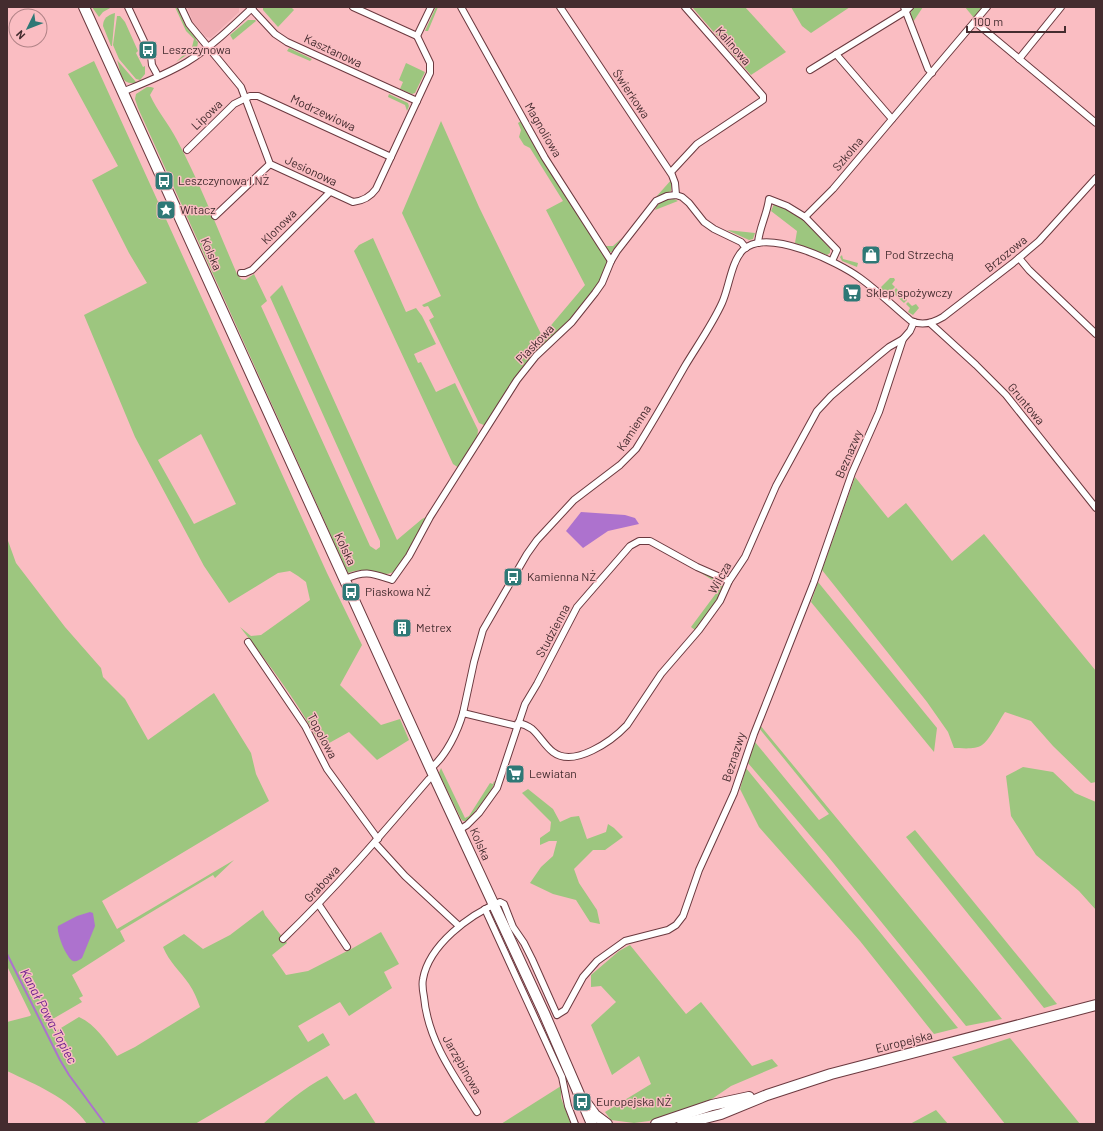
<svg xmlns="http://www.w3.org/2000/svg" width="1103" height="1131" viewBox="0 0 1103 1131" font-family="Barlow,sans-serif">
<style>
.built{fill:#f1aeb4}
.green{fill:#9dc67f;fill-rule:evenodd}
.water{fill:#ad72ce}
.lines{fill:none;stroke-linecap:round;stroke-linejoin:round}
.stream{stroke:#ad72ce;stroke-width:2}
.minor-casing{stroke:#6b393f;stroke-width:8}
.primary-casing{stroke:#6b393f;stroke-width:12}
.minor{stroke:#fff;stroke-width:6}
.primary{stroke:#fff;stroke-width:10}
.labels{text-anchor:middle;stroke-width:3;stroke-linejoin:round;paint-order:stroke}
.street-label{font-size:12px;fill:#442c2f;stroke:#fabdc2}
.poi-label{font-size:12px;fill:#442c2f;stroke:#fabdc2;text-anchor:start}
.water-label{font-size:13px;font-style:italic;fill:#6d218f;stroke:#fabdc2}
</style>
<rect width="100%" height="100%" fill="#fabdc2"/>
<polygon class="built" points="187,7 239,7 239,12 211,38 206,37 193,22"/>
<g class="green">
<polygon points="92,7 112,7 103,12 99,17"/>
<polygon points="175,7 178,7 186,24 197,38 196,40 198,42 197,48 176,62 192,47 194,39 186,31"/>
<polygon points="263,7 291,7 294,10 278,27 263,10"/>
<polygon points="436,7 438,7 428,31 425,31"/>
<polygon points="692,7 745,7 786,52 751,75"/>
<polygon points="791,7 850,7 811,33 802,26"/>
<path d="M914,7H923L913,22C911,15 909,12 914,7Z"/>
<polygon points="965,7 984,7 974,18"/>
<path d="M115,13L112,46H111L103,26C103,18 108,15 115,13Z"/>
<polygon points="117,16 120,16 125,22 138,51 136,53 143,67 145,66 145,74 140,80 136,79 119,59 113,45"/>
<polygon points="248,20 255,20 256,21 233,40 230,35"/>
<polygon points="289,48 312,59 310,61 287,51"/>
<path d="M117,60L136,82V83C120,85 121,72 117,60Z"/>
<path d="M94,61L327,573L362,645L340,685L381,725L400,719L409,740L377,760L349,732L322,747C299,704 270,665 240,627L251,636L261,635L310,600L306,582L298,576L290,571L278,573L229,603L204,566L135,437L84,315L147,283L129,253L92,180L118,166L68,74ZM201,434L236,504L194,524L158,460Z"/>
<polygon points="406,63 425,72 415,93 412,94 400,89 403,82 399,80"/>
<path d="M147,87H151L154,88L150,95C157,111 169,124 177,140C200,183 218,230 237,274L241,279L245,280L254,274L267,301L261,306L370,546L376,550L380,547V541L270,297L282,285L397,540L422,519L428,516C421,530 405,564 393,572C392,573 387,574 385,574C370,572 363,567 348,573L138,108L135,99L136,94Z"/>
<polygon points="389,94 408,103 409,106 407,111 405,105 388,97"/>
<polygon points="441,121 479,207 542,336 585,285 546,210 563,201 530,148 524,145 519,137 521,130 518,123 521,121 607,261 607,268 595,291 556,335 534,354 486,426 479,423 429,320 434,317 428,306 424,307 422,305 441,296 402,213"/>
<polygon points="672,179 671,191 656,197"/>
<polygon points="573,195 605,246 613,246 622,238 612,252 608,252 572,196"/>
<path d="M674,199L678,201L655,210C658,201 666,200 674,199Z"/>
<path d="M774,204C795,211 809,225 824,240L823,241L830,248V253L827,255L795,243L797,231L771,211Z"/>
<polygon points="727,230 755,233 753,239 749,240"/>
<polygon points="373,238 406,312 416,308 422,316 436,344 414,354 418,363 421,362 436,392 455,383 478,430 477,439 459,468 453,464 354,251 359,245"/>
<polygon points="842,255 843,259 858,263 857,267 842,261 840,257"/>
<polygon points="890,278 894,278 895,280 892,284 895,287 888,294 883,291 881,287"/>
<polygon points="896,288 907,300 904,303 893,293"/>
<polygon points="908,302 912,306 916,304 919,308 913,315 908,312 910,308 906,304"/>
<path d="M855,477L888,518L906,503L952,561L984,534L1096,671V782L1091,783L1053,746L1031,721L1005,712C1000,719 989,741 982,745C975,750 961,748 954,748L948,732L927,702L822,570Z"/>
<path d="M7,538L16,563L65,627L101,668L103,677L125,699L148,740L214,693L251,753L256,774L269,801L102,901L117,929L234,860L215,878L213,875L120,931L125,941L72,975L83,996L79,998L82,1002L51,1020L56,1031L79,1017C96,1025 106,1041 117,1056L135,1047L200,1007C197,999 194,991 189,984C180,971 169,962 163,947L184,934L203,949L230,935L263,910L265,915L287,943L272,955L286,975L308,971L353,948L381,932L399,964L384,972L392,988L349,1016L340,1002L298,1026L308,1042L323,1033L330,1045L195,1124H87C68,1097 36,1085 7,1071V1022L30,1016L31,1015L7,966Z"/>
<polygon points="698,571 719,579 723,586 722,593 690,638 683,644 695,630 691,627 720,588 717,583"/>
<polygon points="818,582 937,728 934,752 811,602"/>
<polygon points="760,725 1002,1019 966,1026 826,854 748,763 755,742 819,820 829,814 759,728"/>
<polygon points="1023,767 1053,772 1075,793 1096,802 1096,910 1079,891 1036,855 1011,816 1006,776"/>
<polygon points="441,768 465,818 469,816 490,783 493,784 494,781 495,782 490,793 467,821 463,821 461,819 439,773"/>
<polygon points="746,768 958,1028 934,1034 860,941 759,827 740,789"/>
<polygon points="528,789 553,809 560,822 571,817 579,816 587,839 606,832 608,824 614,828 623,837 605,850 593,850 574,869 579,883 597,910 600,924 590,922 576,900 553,894 530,883 541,867 553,856 557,841 549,841 540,845 540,838 550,831 551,822 522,793"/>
<polygon points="915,830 1057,1004 1044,1008 906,837"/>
<polygon points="630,945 686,1014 701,1002 752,1066 772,1059 778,1066 731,1086 709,1101 649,1121 634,1123 611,1120 605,1112 651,1084 639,1056 612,1075 591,1025 616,1002 601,986 591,987 591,975 619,951"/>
<polygon points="1010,1038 1080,1124 1005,1124 952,1057"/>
<path d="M327,1076L344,1100L356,1093L376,1124H263C283,1106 303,1088 327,1076Z"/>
<polygon points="561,1086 561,1098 571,1124 501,1124"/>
<polygon points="936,1110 948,1124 910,1124"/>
</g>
<g class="water">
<polygon points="581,512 625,515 635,518 639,524 608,531 583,548 566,531"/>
<path d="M90,912L93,913L95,926L82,958C79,960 76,962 73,961C66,958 56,932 58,926L77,916Z"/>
</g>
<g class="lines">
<polyline class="stream" points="7,954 60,1060 69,1075 105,1124"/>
<g class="minor-casing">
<g id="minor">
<polyline points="128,7 151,56 152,65 158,76"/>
<path d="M181,7L189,24L241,87L270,164L353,202C363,201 371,196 376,189L430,73V63L417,36"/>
<polyline points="250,7 275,34 287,42 417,101"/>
<polyline points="353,7 417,36"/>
<polyline points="461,7 545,158 611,261"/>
<polyline points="560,7 672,175 675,183 676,195"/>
<polyline points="904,7 928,69 932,73"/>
<polyline points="975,22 1096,123"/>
<polyline points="417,36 431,7"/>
<polyline points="836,54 892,119"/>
<polyline points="1019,59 1061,7"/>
<polyline points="810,70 906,11 910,7"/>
<path d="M122,92C144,83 167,74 187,62C211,47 233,26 253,7"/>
<polyline points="187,150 234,104 250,96 258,96 391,157"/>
<polyline points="671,172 697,144 763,100 763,96 685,7"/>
<polyline points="215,216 270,164"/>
<polyline points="805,217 837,250 832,261"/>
<path d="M758,243C759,228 767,215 769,199L787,206L805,217L833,189L987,7"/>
<polyline points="1019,258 1029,270 1096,334"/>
<polyline points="241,273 245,273 252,270 330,192"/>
<polyline points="930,323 976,365 1006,395 1096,508"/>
<path d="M345,579C366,570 371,573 392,580L409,556L430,517L517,380L536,356L572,322L595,293L602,283L611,261L617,251L656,201L667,196L676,195L682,197L689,203L704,222L714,229L741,242L746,248"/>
<polyline points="248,642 305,726 327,769 378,839"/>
<polyline points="463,713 517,726"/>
<path d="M518,723C523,724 528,726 532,729C540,736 545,746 553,752C574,768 612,741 627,725L661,674L699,630L720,601L729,581L745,557L776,486L817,411L831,396L878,356L889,347L903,339"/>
<path d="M431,768C446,756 458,731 463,713L474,662L483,630L527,554L537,540L574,500L620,465L636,449C653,422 669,394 685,366C697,346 712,325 722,303C729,288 731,262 743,250C767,227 838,262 860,278C878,291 894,307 911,321C922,326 933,323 943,317L1013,263L1039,241L1096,178"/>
<polyline points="459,830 467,825 479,813 497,788 525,704 537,684 577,607 630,546 639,541 650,541 697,567 729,581"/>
<polyline points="375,843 405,876 459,926"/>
<polyline points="319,905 347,947"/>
<polyline points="485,909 562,1077 568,1106 575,1124"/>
<path d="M283,939C335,889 382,834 429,779L434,776"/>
<path d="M477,1112C454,1076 428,1041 424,997C423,992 422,984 423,979C429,945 469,915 500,902L504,904L513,927L524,943L532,959L557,1015L565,1010L583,977L597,961L625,941L668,930L676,925L683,916L699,870L734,793L754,734L814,582L852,473L879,412L903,339L910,331L914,322"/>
</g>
</g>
<g class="primary-casing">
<g id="primary">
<polyline points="84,7 434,776 544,1013 592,1124"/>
<polyline points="587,1104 595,1115 607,1124"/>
<polyline points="656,1124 712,1105 749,1097"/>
<polyline points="682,1124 721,1114 767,1095 831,1074 1096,1005"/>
</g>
</g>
<use href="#minor" class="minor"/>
<use href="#primary" class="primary"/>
</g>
<defs>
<g id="bus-square" transform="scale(1)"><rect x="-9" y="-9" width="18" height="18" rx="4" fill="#2e7876" stroke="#fabdc2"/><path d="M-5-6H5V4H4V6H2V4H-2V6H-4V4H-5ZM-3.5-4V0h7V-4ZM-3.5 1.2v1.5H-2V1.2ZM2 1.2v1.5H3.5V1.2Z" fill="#fff"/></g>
<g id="sight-square" transform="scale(1)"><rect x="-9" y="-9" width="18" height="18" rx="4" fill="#2e7876" stroke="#fabdc2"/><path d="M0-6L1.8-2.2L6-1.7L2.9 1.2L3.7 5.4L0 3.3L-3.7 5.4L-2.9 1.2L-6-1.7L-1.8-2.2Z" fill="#fff"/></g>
<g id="shop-square" transform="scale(1)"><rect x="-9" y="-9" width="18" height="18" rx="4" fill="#2e7876" stroke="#fabdc2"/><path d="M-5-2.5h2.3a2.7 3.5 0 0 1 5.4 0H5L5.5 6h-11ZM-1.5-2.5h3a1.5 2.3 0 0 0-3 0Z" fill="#fff"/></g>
<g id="supermarket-square" transform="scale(1)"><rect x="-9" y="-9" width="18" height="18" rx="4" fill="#2e7876" stroke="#fabdc2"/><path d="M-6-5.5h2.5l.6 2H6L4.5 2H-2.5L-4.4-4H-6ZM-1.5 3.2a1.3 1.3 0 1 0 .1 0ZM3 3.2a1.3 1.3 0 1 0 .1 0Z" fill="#fff"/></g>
<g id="building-square" transform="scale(1)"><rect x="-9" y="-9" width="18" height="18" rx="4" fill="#2e7876" stroke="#fabdc2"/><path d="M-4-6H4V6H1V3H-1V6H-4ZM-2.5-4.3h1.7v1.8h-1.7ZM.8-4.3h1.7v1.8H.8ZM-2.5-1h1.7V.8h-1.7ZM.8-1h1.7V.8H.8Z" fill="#fff"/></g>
</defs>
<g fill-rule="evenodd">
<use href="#bus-square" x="148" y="50"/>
<use href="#bus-square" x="164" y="181"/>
<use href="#sight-square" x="166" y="210"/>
<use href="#shop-square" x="871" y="255"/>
<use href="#supermarket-square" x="852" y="293"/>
<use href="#bus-square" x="513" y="577"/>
<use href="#bus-square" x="351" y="592"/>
<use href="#building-square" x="402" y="628"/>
<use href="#supermarket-square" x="515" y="774"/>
<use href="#bus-square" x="582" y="1102"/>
</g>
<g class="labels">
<g class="street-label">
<text transform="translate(733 46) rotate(49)" y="4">Kalinowa</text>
<text transform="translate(333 51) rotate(25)" y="4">Kasztanowa</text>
<text transform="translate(631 94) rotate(56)" y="4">Świerkowa</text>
<text transform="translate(323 113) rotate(25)" y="4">Modrzewiowa</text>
<text transform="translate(207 115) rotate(-44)" y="4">Lipowa</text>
<text transform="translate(543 130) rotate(60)" y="4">Magnoliowa</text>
<text transform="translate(848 154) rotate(-50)" y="4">Szkolna</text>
<text transform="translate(311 171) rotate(25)" y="4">Jesionowa</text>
<text transform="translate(279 227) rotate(-45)" y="4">Klonowa</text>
<text transform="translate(211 254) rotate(66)" y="4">Kolska</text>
<text transform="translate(1006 254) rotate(-39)" y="4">Brzozowa</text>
<text transform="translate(535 344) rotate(-46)" y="4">Piaskowa</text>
<text transform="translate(1026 404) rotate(50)" y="4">Gruntowa</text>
<text transform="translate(634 428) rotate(-57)" y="4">Kamienna</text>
<text transform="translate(849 454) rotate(-67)" y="4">Beznazwy</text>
<text transform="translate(345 549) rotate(65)" y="4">Kolska</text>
<text transform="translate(720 578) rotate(-61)" y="4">Wilcza</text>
<text transform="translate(553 631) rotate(-62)" y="4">Studzienna</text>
<text transform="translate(322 736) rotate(62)" y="4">Topolowa</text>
<text transform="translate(734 757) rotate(-72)" y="4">Beznazwy</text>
<text transform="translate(480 844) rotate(66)" y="4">Kolska</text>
<text transform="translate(322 884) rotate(-47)" y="4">Grabowa</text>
<text transform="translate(904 1042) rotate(-14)" y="4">Europejska</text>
<text transform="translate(462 1065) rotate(60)" y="4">Jarzębinowa</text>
</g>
<g class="poi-label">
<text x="162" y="54">Leszczynowa</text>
<text x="178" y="185">Leszczynowa I NŻ</text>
<text x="180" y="214">Witacz</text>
<text x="885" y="259">Pod Strzechą</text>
<text x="866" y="297">Sklep spożywczy</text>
<text x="527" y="581">Kamienna NŻ</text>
<text x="365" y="596">Piaskowa NŻ</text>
<text x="416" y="632">Metrex</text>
<text x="529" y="778">Lewiatan</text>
<text x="596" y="1106">Europejska NŻ</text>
</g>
<g class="water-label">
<text transform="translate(49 1016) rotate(62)" y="5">Kanał Powa-Topiec</text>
</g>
</g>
<rect width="1103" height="1131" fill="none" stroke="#442c2f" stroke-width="16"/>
<g transform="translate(28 28) rotate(227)"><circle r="19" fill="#fabdc2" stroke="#b18387"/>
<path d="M0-3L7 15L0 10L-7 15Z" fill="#2e7876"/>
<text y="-6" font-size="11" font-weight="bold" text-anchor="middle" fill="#442c2f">N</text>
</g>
<path d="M967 26v6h98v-6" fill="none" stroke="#442c2f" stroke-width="2"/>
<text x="973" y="26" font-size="12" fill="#442c2f" stroke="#fabdc2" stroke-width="3" paint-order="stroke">100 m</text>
</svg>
